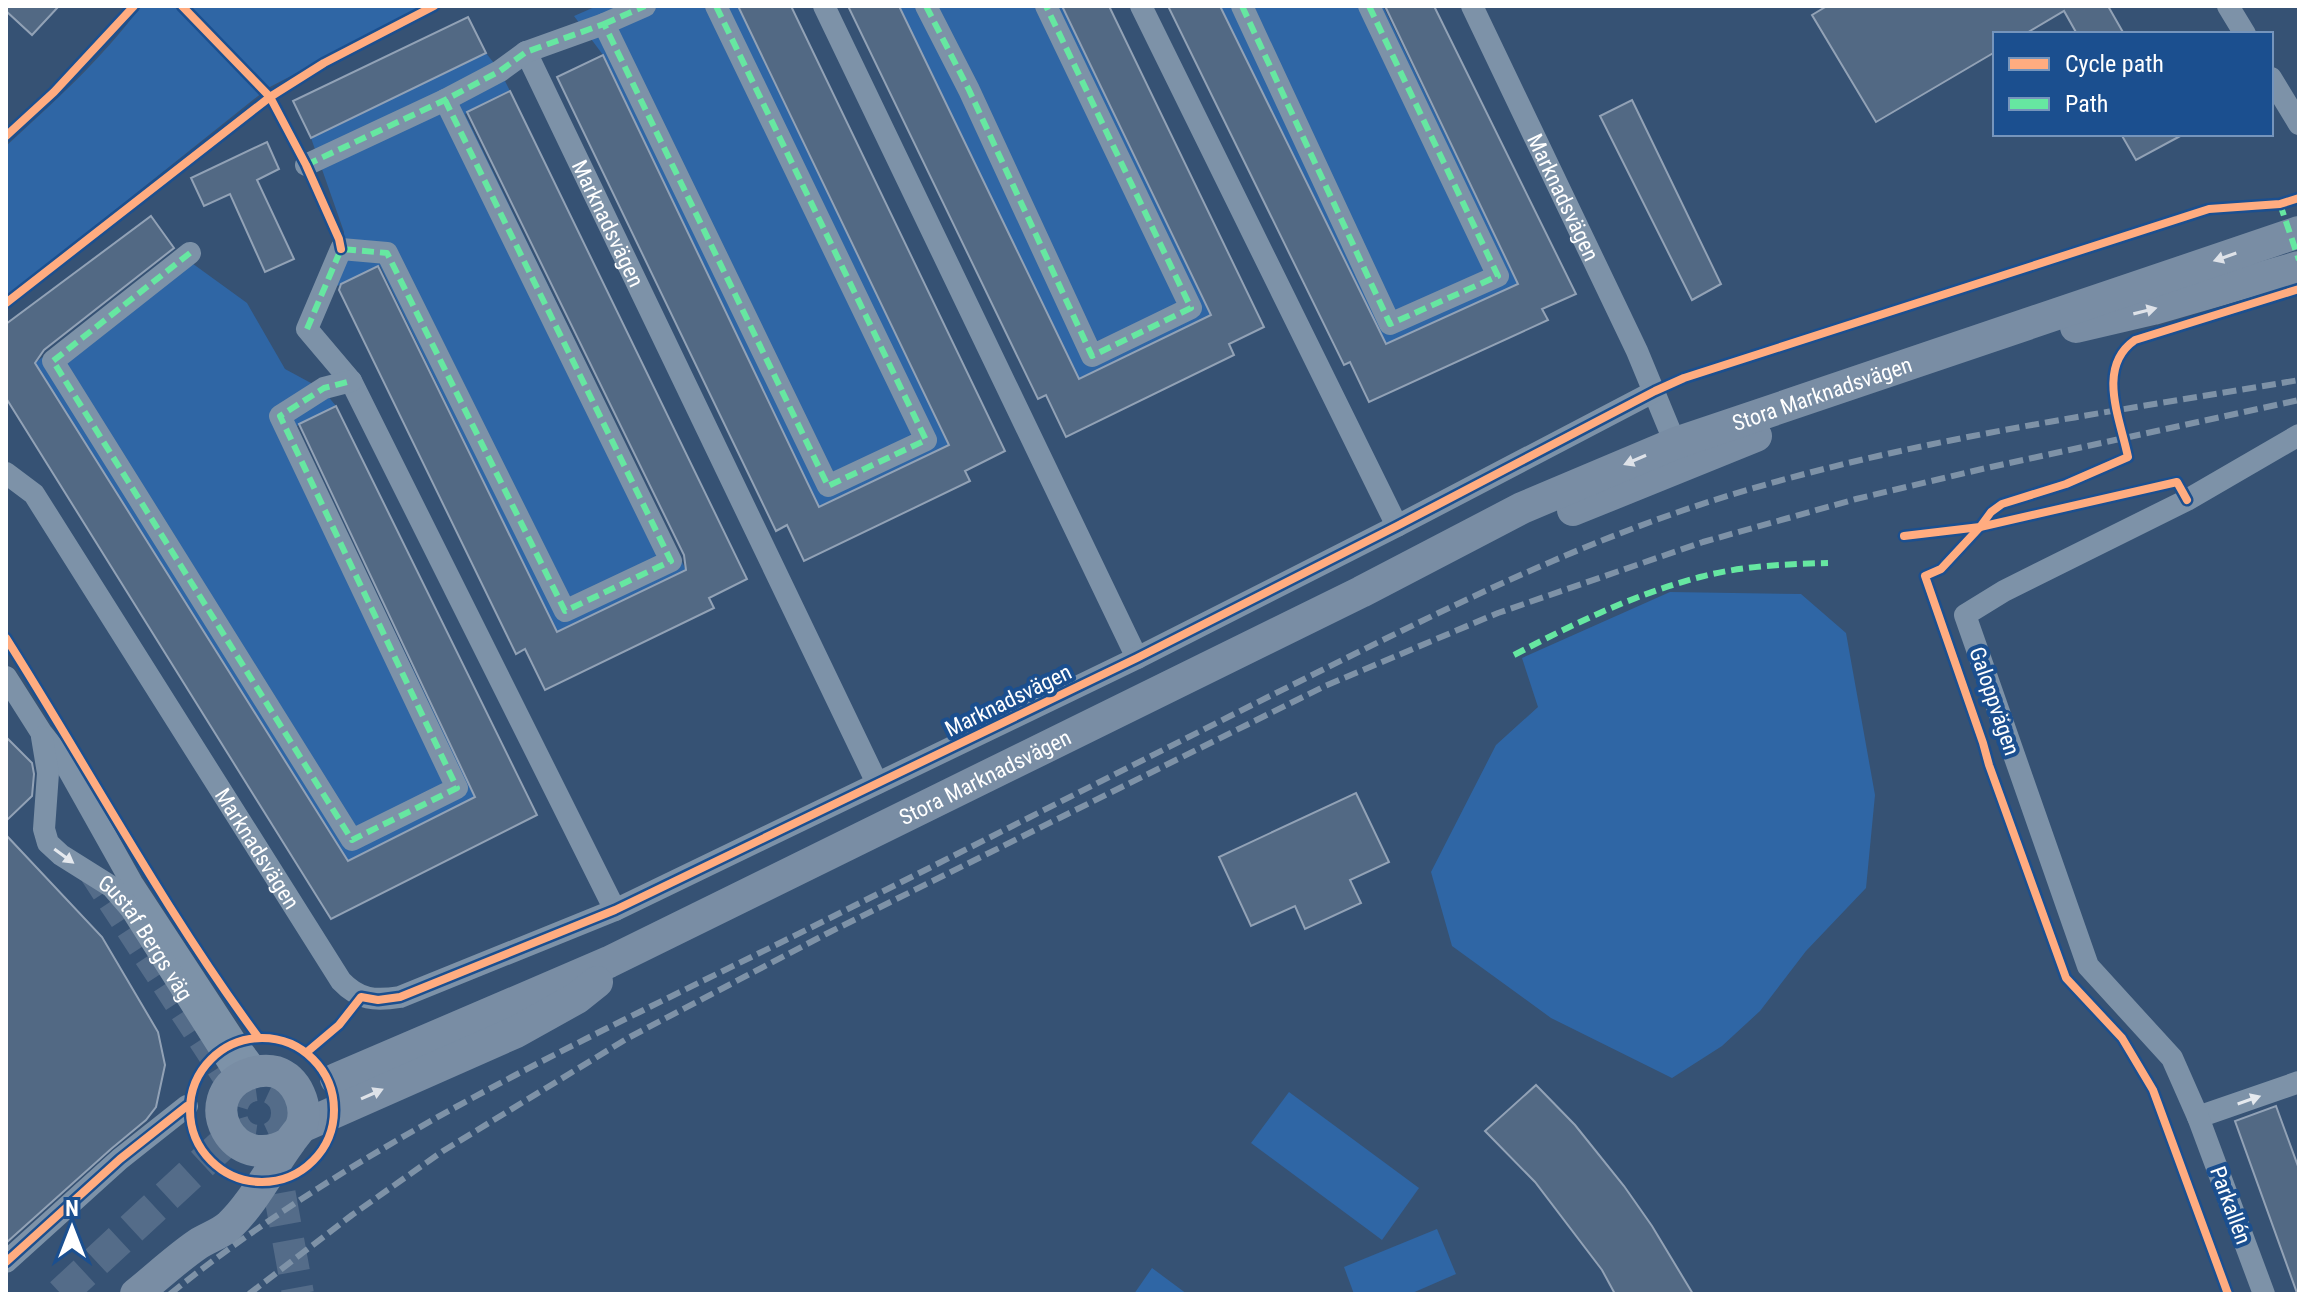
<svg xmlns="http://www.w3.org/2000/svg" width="2305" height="1300" viewBox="0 0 2305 1300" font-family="'Roboto Condensed',sans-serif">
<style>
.green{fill:#2f66a5}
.building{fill:#526984;stroke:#92a2b6;stroke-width:2}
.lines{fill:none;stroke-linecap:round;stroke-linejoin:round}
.street-tunnel{stroke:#546c89;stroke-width:22;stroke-dasharray:22 11;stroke-linecap:butt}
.secondary-tunnel{stroke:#546c89;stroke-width:32;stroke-dasharray:32 16;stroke-linecap:butt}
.street{stroke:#7d92a8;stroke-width:22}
.secondary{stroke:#798da4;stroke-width:32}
.rail{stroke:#7e92a7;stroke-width:6;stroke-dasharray:14 6;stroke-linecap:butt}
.quiet{stroke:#66e7a1;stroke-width:6;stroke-dasharray:12 6;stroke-linecap:butt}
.cycleway-casing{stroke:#1b4f8f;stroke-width:13}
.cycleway{stroke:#ffac80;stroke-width:8}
.oneway{fill:#dee2e8}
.oneway2{fill:#e5e9ee}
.labels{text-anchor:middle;stroke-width:8;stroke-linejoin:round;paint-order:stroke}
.street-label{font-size:22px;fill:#fff;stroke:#1b4f8f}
</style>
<rect width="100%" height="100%" fill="#365274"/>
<g class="green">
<path d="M141,6H424L268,88L6,297V146C53,103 103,58 141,6Z"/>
<polygon points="597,6 738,6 949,445 819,507 603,55 574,16"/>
<polygon points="899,6 1062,6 1211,315 1079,379"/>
<polygon points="1220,6 1383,6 1518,284 1386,344"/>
<polygon points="486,53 500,71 510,91 465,114 686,570 557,632 380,266 337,286 344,232 311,138"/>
<polygon points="178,253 247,303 285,369 322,389 336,406 295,427 475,797 348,861 35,363"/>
<polygon points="1670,592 1801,594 1846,633 1875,795 1866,888 1806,951 1760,1011 1722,1046 1672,1078 1551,1018 1452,946 1431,872 1496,745 1538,707 1522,658"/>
<polygon points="1289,1092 1419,1188 1382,1240 1251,1143"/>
<polygon points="1437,1229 1456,1274 1410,1294 1354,1294 1344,1267"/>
<polygon points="1152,1268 1187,1294 1134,1294"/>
</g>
<g class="building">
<polygon points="6,6 59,6 32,35 6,11"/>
<polygon points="738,6 791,6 1005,451 965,471 970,481 804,561 787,525 776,531 557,77 603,55 819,507 949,445"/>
<polygon points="848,6 899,6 1079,379 1211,315 1062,6 1109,6 1264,327 1229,344 1234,355 1066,437 1046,395 1038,399"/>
<polygon points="1168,6 1220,6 1386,344 1518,284 1385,6 1434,6 1576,294 1542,309 1548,320 1369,402 1350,362 1344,365"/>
<polygon points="1827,6 2108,6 2124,34 2077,34 2064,11 2025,34 1995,34 1995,52 1876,122 1812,15"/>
<polygon points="468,17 486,53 311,138 293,101"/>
<polygon points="510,91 747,579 709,598 714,608 545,690 525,649 516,654 339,290 341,284 378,266 557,632 686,570 684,555 467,112"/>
<polygon points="1632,100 1721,284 1692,300 1600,116"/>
<polygon points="2121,134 2184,134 2136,160"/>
<polygon points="267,142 279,169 257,180 294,259 265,272 230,194 204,206 191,178"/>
<polygon points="151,216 174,248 44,350 35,363 348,861 475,797 299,424 336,406 537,815 331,919 6,398 6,324"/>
<polygon points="6,737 32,763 34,774 32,796 6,821"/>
<polygon points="1356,793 1389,862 1350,880 1361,903 1305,929 1295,906 1251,926 1219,857"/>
<polygon points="6,835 102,937 158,1032 165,1065 156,1107 146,1120 111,1149 6,1243"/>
<polygon points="1536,1085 1575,1125 1624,1186 1652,1226 1693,1294 1615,1294 1602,1270 1535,1182 1485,1131"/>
<polygon points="2276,1106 2299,1169 2299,1293 2297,1293 2235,1121"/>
</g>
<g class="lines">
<polyline class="street-tunnel" points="91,875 236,1097"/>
<g class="secondary-tunnel">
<circle cx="259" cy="1113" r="28"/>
<polyline points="271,1146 298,1294"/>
<polyline points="61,1294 237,1131"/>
</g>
<g class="street">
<polyline points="824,6 1137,658"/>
<polyline points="926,6 969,90 1092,356 1191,308 1046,6"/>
<polyline points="1141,6 1397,526"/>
<polyline points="1242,6 1390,324 1498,276 1369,6"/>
<path id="s1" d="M1472,6L1637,351L1680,455"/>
<polyline points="2228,6 2245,34"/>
<polyline points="604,24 645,6"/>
<path id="s2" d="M526,52L877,783"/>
<polyline points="2271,78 2299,124"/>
<polyline points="445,100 671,561 565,611 387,253 341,249 307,329 351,381 615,910"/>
<polyline points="306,165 445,100 500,71 526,52 604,24 828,486 926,440 716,6"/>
<polyline points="190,253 53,361 352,840 457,788 280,416 324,388 351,381"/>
<path id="s3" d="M6,473L34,494L341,981C359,1000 375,1001 400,997L615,910L1137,658L1397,526L1655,391"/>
<polyline points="6,677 41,732 63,760 132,883 236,1042 257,1070"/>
<path id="s4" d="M42,737L48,773L44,829L48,843L61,855L112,887L131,909L238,1078"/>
<polyline points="2198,1117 2299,1082"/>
<polyline points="6,1262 120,1159 187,1106"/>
<polyline points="2264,1294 2198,1117 2172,1058 2088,966 1965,615 2004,591 2187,500 2299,435"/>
</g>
<g class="secondary">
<polyline points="2076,327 2153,309 2299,267"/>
<polyline points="1573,510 1756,436"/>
<path id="s5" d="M336,1079L609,962L1361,592L1522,508L1676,443L2299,232"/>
<polyline points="301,1127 516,1032 577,998 597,982"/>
<path d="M136,1294C156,1278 176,1259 198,1244C207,1238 220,1234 229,1226C254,1202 270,1169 290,1142C293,1137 298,1132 301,1127C309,1106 297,1079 276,1072C265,1069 256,1071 246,1075C194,1098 232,1176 289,1143"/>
</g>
<g class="rail">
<path d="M170,1294C369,1134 605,1031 832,917C979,843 1125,769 1272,695C1409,627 1545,557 1690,508C1887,442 2095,415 2299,380"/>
<polyline points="249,1294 352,1215 443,1151 628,1038 826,934 1325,686 1498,613 1703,542 1856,499 1982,469 2299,400"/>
</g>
<g class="quiet">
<polyline points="926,6 969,90 1092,356 1191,308 1046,6"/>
<polyline points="1242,6 1390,324 1498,276 1369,6"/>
<polyline points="604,24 645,6"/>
<polyline points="306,165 445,100 500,71 526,52 604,24 828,486 926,440 716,6"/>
<polyline points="2280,204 2299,260"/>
<polyline points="190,253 53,361 352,840 457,788 280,416 324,388 351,381"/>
<polyline points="307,329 341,249 387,253 565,611 671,561 445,100"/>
<path d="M1514,655C1573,624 1635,594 1700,577C1741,566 1786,564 1828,563"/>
</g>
<g class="cycleway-casing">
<g id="cycleway">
<polyline points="182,6 270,97 306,165 339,239 341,249"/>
<polyline points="6,136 54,92 134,6"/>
<polyline points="6,303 270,97 324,63 434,6"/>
<polyline points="1904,536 1980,527 2177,482 2187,500"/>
<path d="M6,638C90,771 165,911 258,1037"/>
<circle cx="262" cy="1110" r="72"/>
<polyline points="307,1052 339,1025 361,997 378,1000 400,997 615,910 1137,658 1397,526 1655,391 1684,378 2209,209 2280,204 2299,198"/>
<polyline points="6,1262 120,1159 187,1106"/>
<path d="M2228,1294L2153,1090L2122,1038L2066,978L1989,765L1983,743L1925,576L1941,569L1980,527L1991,512L2002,504L2066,484L2128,457C2120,418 2096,367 2135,340L2299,289"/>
</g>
</g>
<use href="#cycleway" class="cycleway"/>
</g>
<defs><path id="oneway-solid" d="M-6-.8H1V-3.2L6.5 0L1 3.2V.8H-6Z" transform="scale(2)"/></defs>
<g class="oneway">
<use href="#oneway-solid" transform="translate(2225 257) rotate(161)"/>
<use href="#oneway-solid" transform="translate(2145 311) rotate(-14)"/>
<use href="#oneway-solid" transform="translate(1635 460) rotate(157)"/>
<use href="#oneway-solid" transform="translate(372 1094) rotate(-24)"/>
</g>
<g class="oneway2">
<use href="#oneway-solid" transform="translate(64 856) rotate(36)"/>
<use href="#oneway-solid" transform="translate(2249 1100) rotate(-19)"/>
</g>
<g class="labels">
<g class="street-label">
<text dy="8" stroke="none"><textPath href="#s1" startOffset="212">Marknadsvägen</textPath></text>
<text dy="8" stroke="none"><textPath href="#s2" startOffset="190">Marknadsvägen</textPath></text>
<text dy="8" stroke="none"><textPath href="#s5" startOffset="1638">Stora Marknadsvägen</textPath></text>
<text transform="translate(1008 700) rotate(-26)" y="8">Marknadsvägen</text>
<text transform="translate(1995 701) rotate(71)" y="8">Galoppvägen</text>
<text dy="8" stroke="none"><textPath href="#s5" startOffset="716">Stora Marknadsvägen</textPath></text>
<text dy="8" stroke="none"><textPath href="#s3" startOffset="454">Marknadsvägen</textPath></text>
<text dy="8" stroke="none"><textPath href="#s4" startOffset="246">Gustaf Bergs väg</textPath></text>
<text transform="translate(2231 1205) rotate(70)" y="8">Parkallén</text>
</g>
</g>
<rect width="2305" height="1300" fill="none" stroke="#ffffff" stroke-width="16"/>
<rect x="1993" y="32" width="280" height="104" fill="#1b4f8f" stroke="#7695bc" stroke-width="2"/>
<rect x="2009" y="58" width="40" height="12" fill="#ffac80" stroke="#7695bc" stroke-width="2"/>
<text x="2065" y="72" font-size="24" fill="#ffffff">Cycle path</text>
<rect x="2009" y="98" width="40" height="12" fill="#66e7a1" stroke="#7695bc" stroke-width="2"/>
<text x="2065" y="112" font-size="24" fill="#ffffff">Path</text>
<g transform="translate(72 1228)" stroke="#1b4f8f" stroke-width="6" paint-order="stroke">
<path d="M0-6L14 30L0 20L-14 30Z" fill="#ffffff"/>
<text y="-12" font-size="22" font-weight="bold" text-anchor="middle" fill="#ffffff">N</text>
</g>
</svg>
